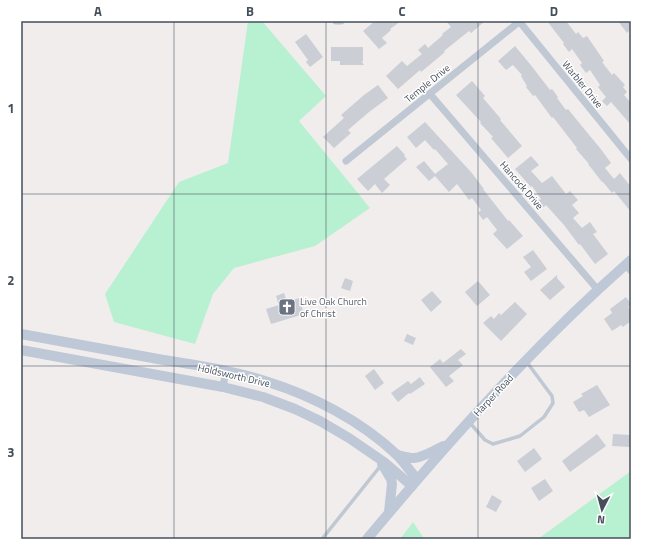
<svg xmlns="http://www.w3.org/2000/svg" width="652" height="560" viewBox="0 0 652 560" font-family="'Titillium Web',sans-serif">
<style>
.green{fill:#b8f0d2}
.building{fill:#cbced5}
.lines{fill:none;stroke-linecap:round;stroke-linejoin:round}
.lane{stroke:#bfc8d3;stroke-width:3.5}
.street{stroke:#bfc8d3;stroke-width:7}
.secondary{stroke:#bec8d7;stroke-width:10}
.grid{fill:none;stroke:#444f5b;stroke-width:1;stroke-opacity:0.55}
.labels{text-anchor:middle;stroke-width:3;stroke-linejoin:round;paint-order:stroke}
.street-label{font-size:10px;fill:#444f5b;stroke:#fff}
.worship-label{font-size:10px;fill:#5b616d;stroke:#fff;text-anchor:start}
.neatline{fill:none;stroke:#444f5b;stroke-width:1.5}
.grid-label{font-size:13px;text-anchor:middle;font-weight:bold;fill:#444f5b}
</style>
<rect width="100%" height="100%" fill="#f0edec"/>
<g class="green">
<polygon points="248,21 262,21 326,96 299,121 370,208 315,246 234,268 213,294 195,344 114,322 105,294 179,182 228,163"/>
<polygon points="631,471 631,539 538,539"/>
<polygon points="413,522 423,537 421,539 400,539"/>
</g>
<g class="building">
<polygon points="375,21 401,21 390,29 391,30 382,38 387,43 379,49 363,31"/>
<polygon points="446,21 485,21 471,33 469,31 444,51 445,52 421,72 420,70 398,89 386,76 402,61 407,66 422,54 418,50 425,44 428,48 443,35 442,34 451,27"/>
<polygon points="547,21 566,21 576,34 578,32 583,38 587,36 604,61 602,62 612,75 614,73 625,85 623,87 627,92 624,95 631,103 631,125 611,102 607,106 602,101 606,97 598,87 600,85 590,70 586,73 580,65 582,63 572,49 569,52 563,44 564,43"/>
<polygon points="618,21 631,21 631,29 627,33"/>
<polygon points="306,34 323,57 310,67 306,62 308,60 295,42"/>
<polygon points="515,46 530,64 550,90 552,89 558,97 557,98 566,110 568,109 585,130 600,148 611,163 605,168 614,179 620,173 631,187 631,212 614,191 612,193 603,182 602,182 588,164 589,164 576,149 577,148 553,117 552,118 535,95 533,96 526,87 527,86 521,76 522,75 513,65 506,70 498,61"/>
<polygon points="331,47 363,47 363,61 362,62 364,65 340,65 340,61 331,61"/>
<polygon points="472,81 485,96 483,98 501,119 500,120 522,146 508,158 491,138 493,137 480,123 481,122 456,95"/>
<polygon points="378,85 388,98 369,112 348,130 351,133 334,148 323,137 344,118 341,115 364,95"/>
<polygon points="425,122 471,172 484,189 483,189 508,221 509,220 523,236 507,249 493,234 497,230 487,217 483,220 478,213 481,210 472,198 469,200 457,184 449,192 435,176 429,181 416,167 424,161 435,174 448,164 435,149 434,150 425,140 416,148 407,137"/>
<polygon points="397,146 405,155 404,156 407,159 384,179 390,185 382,193 375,184 368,191 357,179"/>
<polygon points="531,156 539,165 531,171 542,183 552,176 566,194 570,191 578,200 572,205 579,213 573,218 582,228 590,222 597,232 593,234 608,254 595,264 580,244 579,245 564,225 546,205 541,209 536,202 541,199 532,186 531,187 515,169"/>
<polygon points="533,250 547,269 531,281 524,272 531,267 523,257"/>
<polygon points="557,275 557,278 565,287 550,300 540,290"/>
<polygon points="345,278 353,281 350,291 341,288"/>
<polygon points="478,281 490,295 477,306 465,292"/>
<polygon points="432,291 442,302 431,312 421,300"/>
<polygon points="284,293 287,302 299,298 304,314 271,324 266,309 279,305 276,296"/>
<polygon points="626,297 631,304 631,305 628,307 631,311 631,321 623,327 621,325 612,331 604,319 612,313 610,309"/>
<polygon points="515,302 527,314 501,341 483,323 491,316 494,319 499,313 501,315"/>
<polygon points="407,334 416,338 413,345 404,341"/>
<polygon points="461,349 466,354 458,360 463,365 449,376 454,381 446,387 430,367 440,359 443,363"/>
<polygon points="374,369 384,383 375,390 365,376"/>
<polygon points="420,377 425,384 410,394 409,393 398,402 391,393 408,381 411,384"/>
<polygon points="597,385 610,405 589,417 584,410 579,412 573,402 583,396 581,394"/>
<polygon points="597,434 606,446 570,472 562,461"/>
<polygon points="613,434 630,435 630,447 612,446"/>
<polygon points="534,448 542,459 525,472 517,461"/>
<polygon points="545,479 553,491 539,501 531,488"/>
<polygon points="492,495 502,501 496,512 486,507"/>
</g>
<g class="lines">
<g class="lane">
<polyline points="470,423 485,440 493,444 520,436 544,417 553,403 552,396 526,361"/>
<polyline points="322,539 382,464"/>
</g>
<g class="street">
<polyline points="336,21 341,21"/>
<polyline points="519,21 631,159"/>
<polyline points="430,94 598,290"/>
<polyline points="346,161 520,21"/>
<polyline points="626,265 631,271"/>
<polyline points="223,387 226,371"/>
</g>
<g class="secondary">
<path d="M21,334C67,342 112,351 158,359C195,365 232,370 268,382C313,396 361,421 396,454C404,462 410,471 417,479"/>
<polyline points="21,350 223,387 263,397 295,409 320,421 349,438 384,462 412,486"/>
<path d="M397,455C402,456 408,458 413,458C423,458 434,450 444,446"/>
<polyline points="382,464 391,479 392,484 389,512"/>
<path d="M367,539C449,441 534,345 631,260"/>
</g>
</g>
<path class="grid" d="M174,21V539M326,21V539M478,21V539M21,194H631M21,366H631"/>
<defs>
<g id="church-square" transform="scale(0.9)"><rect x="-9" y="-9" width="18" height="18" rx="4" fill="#6b7280" stroke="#fff"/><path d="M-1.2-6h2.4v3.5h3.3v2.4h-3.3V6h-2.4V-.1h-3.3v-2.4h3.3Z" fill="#fff"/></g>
</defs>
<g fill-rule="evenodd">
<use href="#church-square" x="287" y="307"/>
</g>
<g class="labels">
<g class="street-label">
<text transform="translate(427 83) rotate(-39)" y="4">Temple Drive</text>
<text transform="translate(583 84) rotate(51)" y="4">Warbler Drive</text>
<text transform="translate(522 185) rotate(49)" y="4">Hancock Drive</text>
<text transform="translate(234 375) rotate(13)" y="4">Holdsworth Drive</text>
<text transform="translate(493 395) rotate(-47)" y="4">Harper Road</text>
</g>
<g class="worship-label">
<text x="300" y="305">Live Oak Church<tspan x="300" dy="12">of Christ</tspan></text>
</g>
</g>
<rect width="652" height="560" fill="none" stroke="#ffffff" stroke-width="44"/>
<g transform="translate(602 510) rotate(186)" stroke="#ffffff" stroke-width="3" paint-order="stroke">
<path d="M0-3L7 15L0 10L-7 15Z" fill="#444f5b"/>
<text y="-6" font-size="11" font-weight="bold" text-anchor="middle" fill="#444f5b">N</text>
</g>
<rect x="22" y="22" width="608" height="516" class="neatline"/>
<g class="grid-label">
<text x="98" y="16">A</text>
<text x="250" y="16">B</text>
<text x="402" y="16">C</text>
<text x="554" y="16">D</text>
<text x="11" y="113">1</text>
<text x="11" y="285">2</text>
<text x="11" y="457">3</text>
</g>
</svg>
